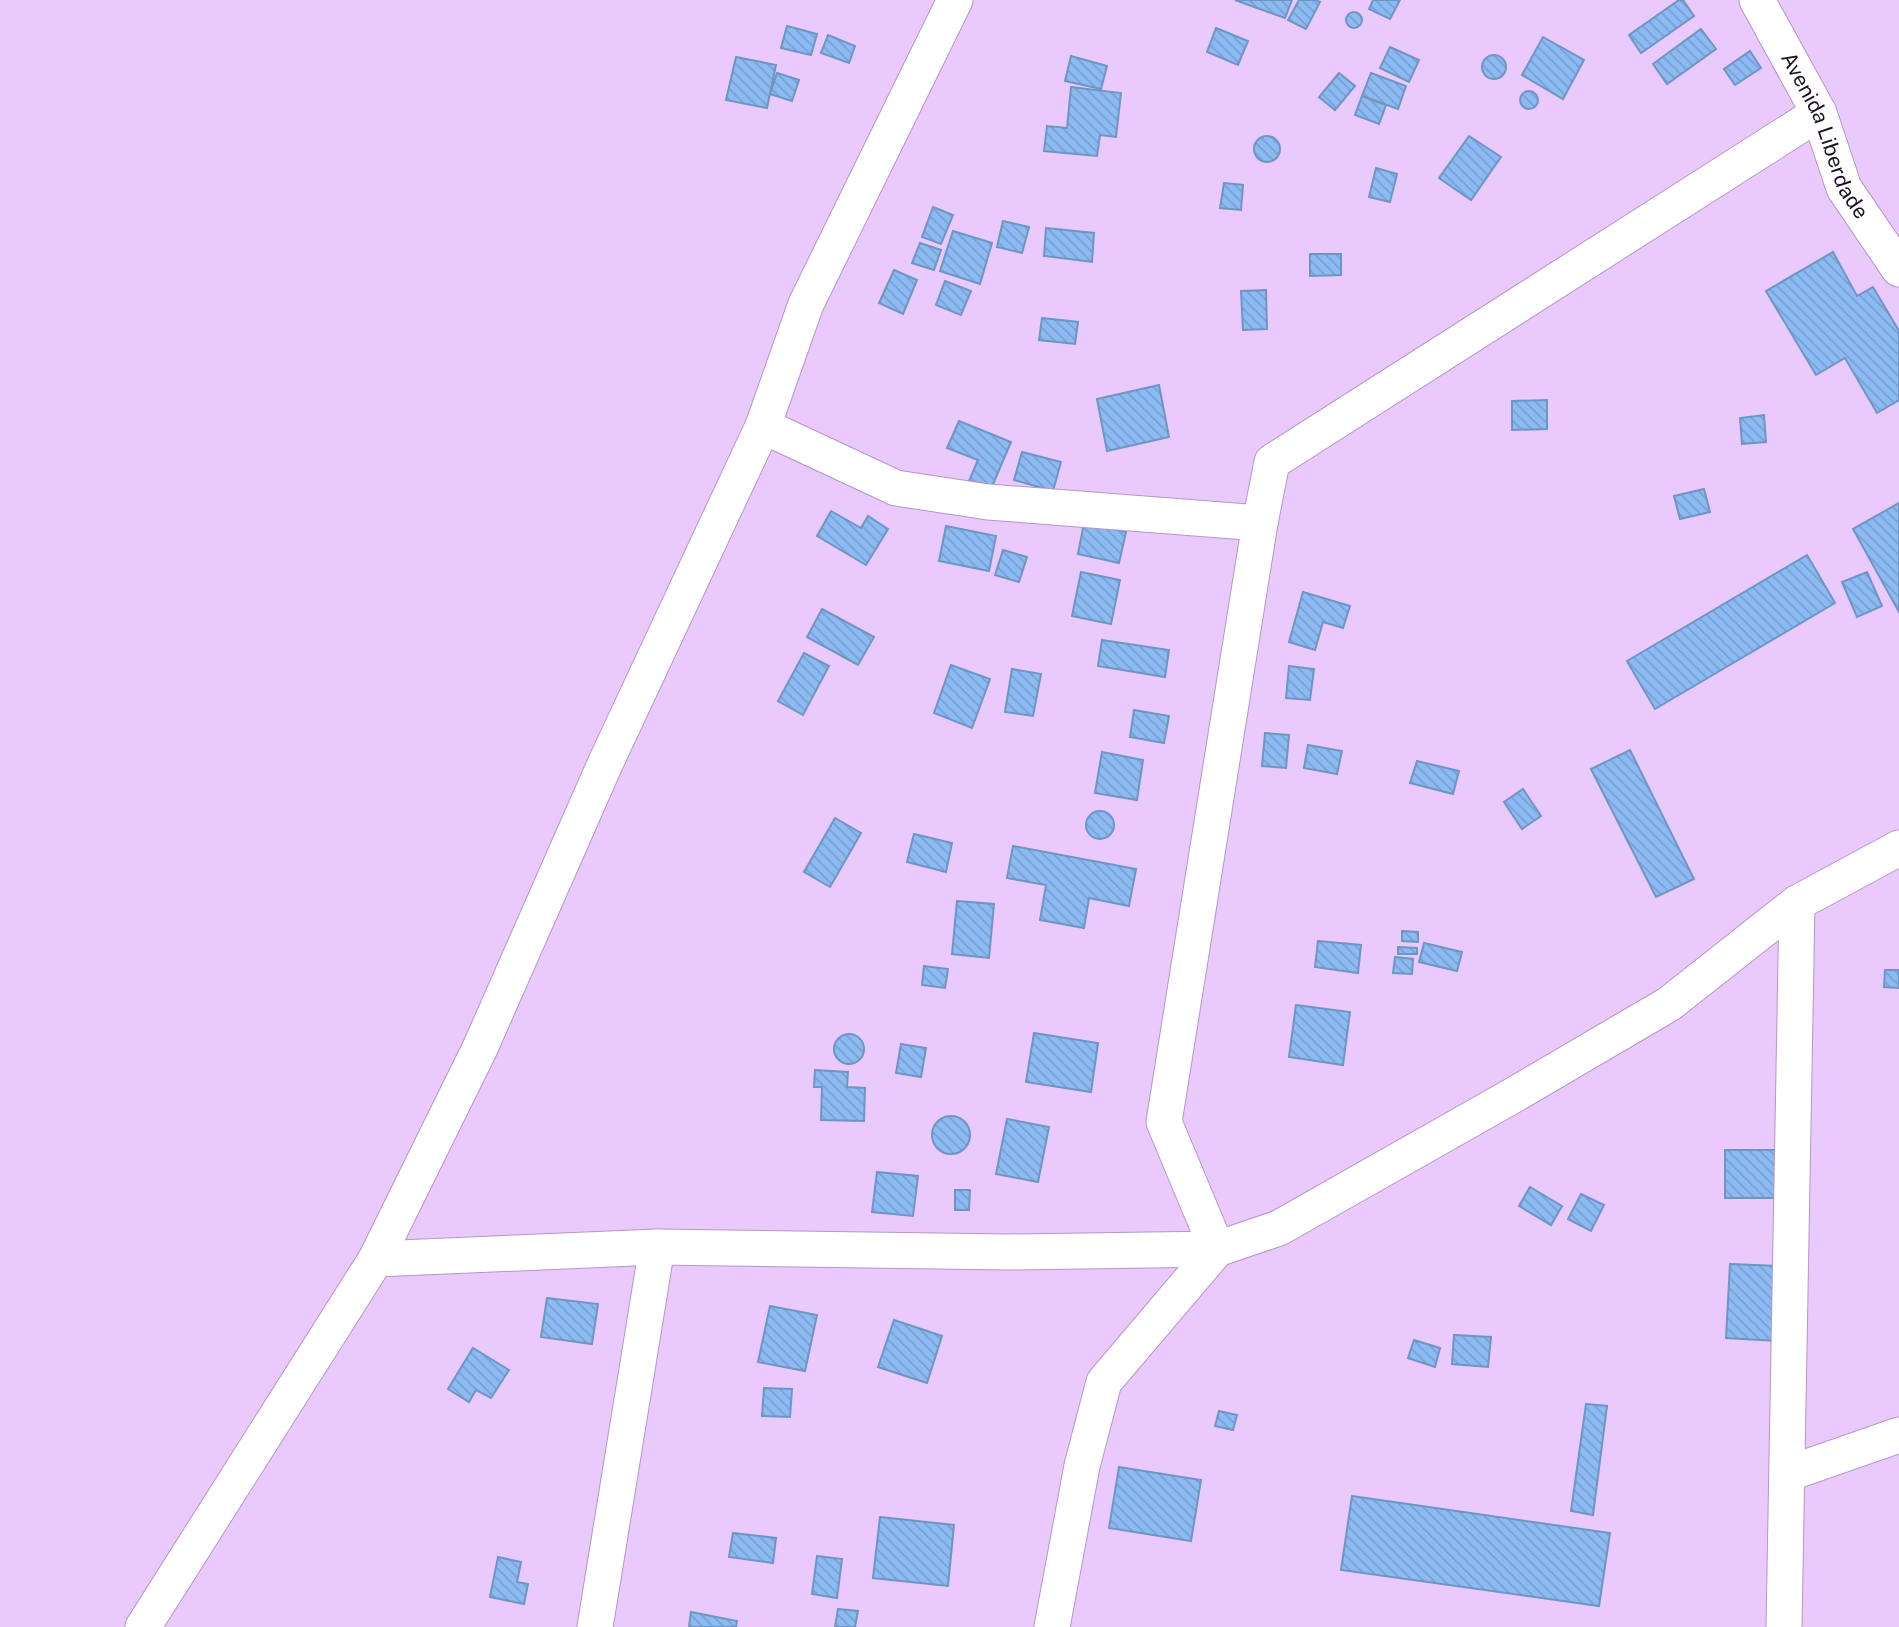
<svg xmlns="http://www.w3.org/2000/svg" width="1899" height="1627" viewBox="0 0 1899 1627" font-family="'Public Sans',sans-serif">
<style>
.building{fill:url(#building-back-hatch);stroke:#6f95c2;stroke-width:2}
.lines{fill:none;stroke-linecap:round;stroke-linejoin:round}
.minor-casing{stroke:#b696c8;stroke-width:37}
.minor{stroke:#fff;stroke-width:35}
.labels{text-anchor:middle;stroke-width:5;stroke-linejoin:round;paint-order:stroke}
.street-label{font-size:21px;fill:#1c1022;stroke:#eac9fd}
</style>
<defs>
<pattern id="building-back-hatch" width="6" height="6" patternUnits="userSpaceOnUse" patternTransform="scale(1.75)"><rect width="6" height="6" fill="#8cbbf4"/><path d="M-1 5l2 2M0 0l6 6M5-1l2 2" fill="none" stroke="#78a0d1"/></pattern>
</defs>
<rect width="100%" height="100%" fill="#eac9fd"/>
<g class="building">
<polygon points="1235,0 1292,0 1285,18"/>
<polygon points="1299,0 1316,0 1320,2 1306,29 1288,20"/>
<polygon points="1373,0 1400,0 1390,19 1369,9"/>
<polygon points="1679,0 1683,0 1694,16 1641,53 1629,35"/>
<circle cx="1354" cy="20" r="8"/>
<polygon points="787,26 817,34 811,55 781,48"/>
<polygon points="1216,28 1248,41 1238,65 1207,52"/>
<polygon points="1701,29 1716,49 1667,84 1653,64"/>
<polygon points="828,35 855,46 849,63 821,53"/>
<polygon points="1543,37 1584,60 1563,99 1522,75"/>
<polygon points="1390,47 1419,60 1409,82 1380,68"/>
<polygon points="1750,51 1761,68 1735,85 1724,69"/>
<circle cx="1494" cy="67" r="12"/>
<polygon points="1071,56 1107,66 1101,89 1065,81"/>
<polygon points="736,57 776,65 767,108 726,100"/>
<polygon points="777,73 799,80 792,101 770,94"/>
<polygon points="1339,73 1355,86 1335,110 1319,97"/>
<polygon points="1371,73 1406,86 1398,109 1362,96"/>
<polygon points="1071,87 1121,93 1116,137 1100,135 1097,156 1044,151 1047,126 1067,128"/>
<circle cx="1529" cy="100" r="9"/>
<polygon points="1362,96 1386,105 1379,124 1355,115"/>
<circle cx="1267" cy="149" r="13"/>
<polygon points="1469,136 1501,157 1471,200 1439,178"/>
<polygon points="1376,168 1397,174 1390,202 1369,197"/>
<polygon points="1224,183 1243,185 1241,210 1220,208"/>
<polygon points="933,207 953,215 941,244 922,237"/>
<polygon points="1003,221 1029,227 1022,253 997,247"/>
<polygon points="1046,228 1094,233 1092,262 1044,256"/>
<polygon points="953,231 992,243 980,284 940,271"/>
<polygon points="920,243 941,250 934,270 912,263"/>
<polygon points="1833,252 1857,296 1873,287 1899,331 1899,400 1877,413 1845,358 1816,375 1766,291"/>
<polygon points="1310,254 1341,254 1341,275 1310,276"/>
<polygon points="894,270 917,280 903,314 879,303"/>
<polygon points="945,281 971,291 961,315 936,305"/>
<polygon points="1266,290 1267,329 1243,330 1241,291"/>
<polygon points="1042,318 1078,322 1075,344 1039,340"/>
<polygon points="1159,385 1169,437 1107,451 1097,399"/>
<polygon points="1547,400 1547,429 1512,430 1512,401"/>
<polygon points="1764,415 1766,442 1742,444 1740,418"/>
<polygon points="959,421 1011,442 991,489 969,481 978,460 947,448"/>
<polygon points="1022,452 1061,462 1053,491 1014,480"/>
<polygon points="1704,489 1710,512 1680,519 1674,496"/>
<polygon points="1899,503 1899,612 1853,529"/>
<polygon points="831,511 861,528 868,516 888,529 866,565 817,536"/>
<polygon points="1084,523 1126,532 1119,563 1078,554"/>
<polygon points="946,526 996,536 989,571 939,561"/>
<polygon points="1003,550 1027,557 1019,582 995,575"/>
<polygon points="1807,555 1835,603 1655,709 1627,661"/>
<polygon points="1081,572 1120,580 1111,624 1072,616"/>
<polygon points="1867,572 1882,606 1857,617 1842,582"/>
<polygon points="1303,592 1350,606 1343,628 1323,622 1315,650 1289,642"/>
<polygon points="822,609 874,637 858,665 807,637"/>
<polygon points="1102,640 1169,650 1165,677 1098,666"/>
<polygon points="804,653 829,666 803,715 778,701"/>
<polygon points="951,665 990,679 972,728 934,713"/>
<polygon points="1289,666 1314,669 1310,700 1286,698"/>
<polygon points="1012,669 1041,674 1033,716 1005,712"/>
<polygon points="1134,710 1169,716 1164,743 1130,737"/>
<polygon points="1265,733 1289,735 1286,768 1262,766"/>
<polygon points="1308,745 1342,751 1337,774 1304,768"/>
<polygon points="1630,750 1694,879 1656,897 1591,769"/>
<polygon points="1102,752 1143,760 1137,800 1095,793"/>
<polygon points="1417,761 1459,771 1453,794 1410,783"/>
<polygon points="1523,789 1541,816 1522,829 1504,802"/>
<circle cx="1100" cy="825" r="14"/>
<polygon points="835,818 861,833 830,887 804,872"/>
<polygon points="914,834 952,843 946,872 907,862"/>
<polygon points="1013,846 1136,869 1129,906 1089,898 1084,928 1040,920 1046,885 1007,878"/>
<polygon points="957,901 994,904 989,958 952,954"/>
<polygon points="1402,931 1418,932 1418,942 1402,941"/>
<polygon points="1318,941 1361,945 1358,973 1315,967"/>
<polygon points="1424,943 1462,952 1457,971 1419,962"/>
<polygon points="1398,947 1417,948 1417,954 1398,954"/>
<polygon points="1395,957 1413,959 1412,974 1393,973"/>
<polygon points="924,966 948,969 945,988 922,985"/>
<polygon points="1885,970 1899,970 1899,988 1884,987"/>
<polygon points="1296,1005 1350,1012 1343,1065 1289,1057"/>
<polygon points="1034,1033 1098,1043 1091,1092 1026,1082"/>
<circle cx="849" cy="1049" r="15"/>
<polygon points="901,1044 926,1048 921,1077 896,1073"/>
<polygon points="815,1070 848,1072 847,1087 865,1088 864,1121 821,1120 822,1087 814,1087"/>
<circle cx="951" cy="1135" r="19"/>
<polygon points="1007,1119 1049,1127 1038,1182 996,1174"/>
<polygon points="1725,1150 1782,1150 1781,1198 1725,1198"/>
<polygon points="877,1172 918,1176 913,1216 872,1212"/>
<polygon points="1530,1187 1562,1206 1551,1225 1519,1206"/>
<polygon points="955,1190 970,1190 969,1210 955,1210"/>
<polygon points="1581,1194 1604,1205 1591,1231 1568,1219"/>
<polygon points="1730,1264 1780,1266 1777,1341 1726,1338"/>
<polygon points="547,1298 598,1304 592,1344 541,1337"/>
<polygon points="770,1306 817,1315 805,1371 758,1362"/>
<polygon points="894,1320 942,1336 927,1383 878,1367"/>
<polygon points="1454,1335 1491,1337 1488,1367 1452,1364"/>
<polygon points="1414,1340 1440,1348 1435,1367 1408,1358"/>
<polygon points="473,1348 509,1370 491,1398 476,1390 469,1402 448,1389"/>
<polygon points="764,1388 792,1389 790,1417 762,1416"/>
<polygon points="1586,1404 1607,1406 1593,1515 1571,1511"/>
<polygon points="1219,1411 1237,1415 1233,1430 1215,1426"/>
<polygon points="1119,1467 1201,1480 1191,1541 1109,1528"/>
<polygon points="1352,1496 1610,1533 1599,1606 1341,1570"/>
<polygon points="880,1517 954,1525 948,1586 873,1578"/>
<polygon points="733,1533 776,1538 773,1563 729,1557"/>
<polygon points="817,1556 842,1559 837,1598 812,1594"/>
<polygon points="498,1557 521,1562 517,1582 528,1584 524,1604 490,1597"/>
<polygon points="838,1609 858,1611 855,1627 835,1627"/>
<polygon points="691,1612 737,1621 736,1627 689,1627"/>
</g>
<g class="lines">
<g class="minor-casing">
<g id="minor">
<path id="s1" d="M1757,0L1819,113L1844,188L1899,269"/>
<polyline points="763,426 896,488 988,502 1260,523"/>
<polyline points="376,1259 657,1247 1008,1252 1217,1249 1279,1228 1512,1096 1669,1004 1797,903 1899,848"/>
<polyline points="1787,1474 1899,1435"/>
<polyline points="143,1627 376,1259 480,1048 605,764 763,426 806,304 955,0"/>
<polyline points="595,1627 657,1247"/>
<polyline points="1052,1627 1082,1466 1104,1382 1217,1249 1164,1122 1260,523 1272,462 1819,113"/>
<polyline points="1784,1627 1797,903"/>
</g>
</g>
<use href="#minor" class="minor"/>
</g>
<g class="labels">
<g class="street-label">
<text dy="7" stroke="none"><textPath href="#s1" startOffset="152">Avenida Liberdade</textPath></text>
</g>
</g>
</svg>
